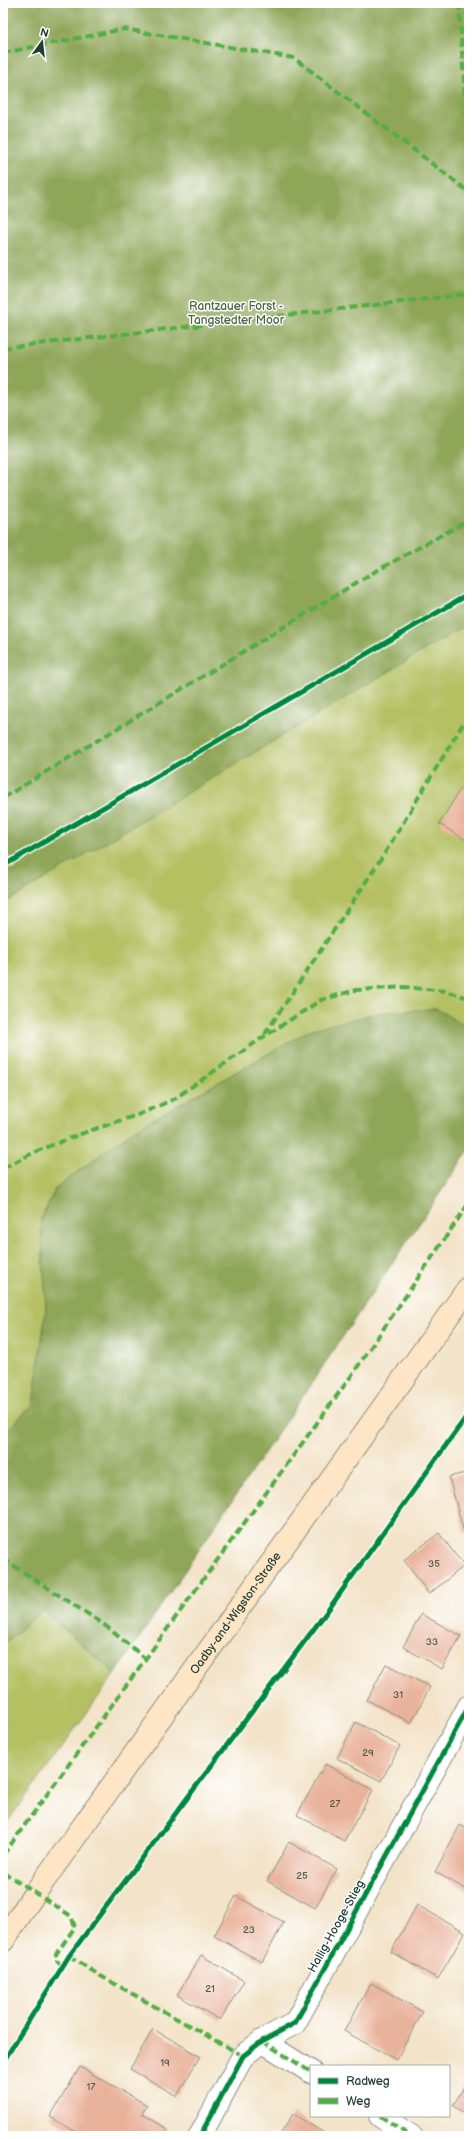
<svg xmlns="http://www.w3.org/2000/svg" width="472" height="2139" viewBox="0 0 472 2139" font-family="'Balsamiq Sans',sans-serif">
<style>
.green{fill:#b4c062;stroke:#6a7e4b}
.forest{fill:#8fa658;stroke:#577246}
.building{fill:#e9b39b}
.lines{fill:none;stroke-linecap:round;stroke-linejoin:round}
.minor-casing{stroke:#89907e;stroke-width:24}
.secondary-casing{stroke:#89907e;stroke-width:24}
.minor{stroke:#fff;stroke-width:22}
.secondary{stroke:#fde5c5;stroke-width:22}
.quiet{stroke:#52ad45;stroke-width:4;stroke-dasharray:8 4;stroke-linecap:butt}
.cycleway-casing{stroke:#fff;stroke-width:8}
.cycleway{stroke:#00873e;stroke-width:5}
.labels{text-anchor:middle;stroke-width:3;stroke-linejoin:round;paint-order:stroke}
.number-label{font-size:10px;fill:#525a4e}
.park-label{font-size:12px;fill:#4c6442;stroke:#fff}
.street-label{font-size:12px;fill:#1f3d34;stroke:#fff}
</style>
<rect width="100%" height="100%" fill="#fff"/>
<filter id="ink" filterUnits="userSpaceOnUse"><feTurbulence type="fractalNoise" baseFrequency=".025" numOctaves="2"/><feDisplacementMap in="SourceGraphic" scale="8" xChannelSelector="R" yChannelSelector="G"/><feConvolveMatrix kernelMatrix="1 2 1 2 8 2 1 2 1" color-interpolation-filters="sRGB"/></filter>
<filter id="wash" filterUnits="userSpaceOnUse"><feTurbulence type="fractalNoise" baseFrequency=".012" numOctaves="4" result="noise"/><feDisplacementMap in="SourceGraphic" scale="16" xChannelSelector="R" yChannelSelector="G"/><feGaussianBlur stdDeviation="0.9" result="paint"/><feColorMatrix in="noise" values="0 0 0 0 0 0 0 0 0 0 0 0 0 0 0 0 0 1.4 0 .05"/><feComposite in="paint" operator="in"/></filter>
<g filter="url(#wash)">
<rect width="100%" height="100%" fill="#f3e3c8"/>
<g class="green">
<polygon points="469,623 469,1029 436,1009 312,1029 131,1132 56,1188 41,1219 46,1309 33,1405 3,1434 3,904"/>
<polygon points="43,1610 115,1674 3,1828 3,1643"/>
</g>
<g class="forest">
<polygon points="3,3 469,3 469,623 3,904"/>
<polygon points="437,1009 469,1029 469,1150 115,1674 43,1610 3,1645 3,1434 33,1405 46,1309 41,1219 56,1188 131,1132 312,1029 383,1012"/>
</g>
<g id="blocks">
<g class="building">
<polygon points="461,788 469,793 469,842 439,824"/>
<polygon points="469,1472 469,1532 464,1533 449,1477"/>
<polygon points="439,1533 464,1566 429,1594 404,1560"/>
<polygon points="421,1614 461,1636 442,1669 403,1647"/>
<polygon points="386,1664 430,1687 411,1723 367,1700"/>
<polygon points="356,1722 400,1746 381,1781 337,1758"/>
<polygon points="325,1764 373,1790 344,1841 297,1815"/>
<polygon points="460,1825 469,1830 469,1891 435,1872"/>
<polygon points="289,1842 337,1869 315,1908 267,1881"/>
<polygon points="236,1896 284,1922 262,1962 214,1936"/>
<polygon points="417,1905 465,1932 438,1979 391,1952"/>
<polygon points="201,1955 244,1981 220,2020 177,1995"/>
<polygon points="371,1983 423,2012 396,2060 344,2031"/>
<polygon points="153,2029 200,2056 177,2096 130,2069"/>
<polygon points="80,2067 147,2105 142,2114 168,2129 164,2136 83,2136 50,2117"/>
<polygon points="469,2078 469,2116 453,2106"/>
<polygon points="293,2114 329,2136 279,2136"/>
</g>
</g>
</g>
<g filter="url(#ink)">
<use href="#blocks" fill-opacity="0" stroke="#89907e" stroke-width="1"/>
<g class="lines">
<g class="minor-casing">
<g id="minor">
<polyline points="262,2041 311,2072"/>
<polyline points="380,2116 411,2136"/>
<polyline points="200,2136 243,2056 262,2041 295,2023 469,1706"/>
</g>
</g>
<g class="secondary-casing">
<g id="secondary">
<path id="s1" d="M3,1941L35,1893L469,1287"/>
</g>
</g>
<use href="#minor" class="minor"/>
<use href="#secondary" class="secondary"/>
<g class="quiet">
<polyline points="459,3 469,159"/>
<polyline points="3,53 124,29 294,58 469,192"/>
<polyline points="3,348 469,294"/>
<polyline points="3,798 369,575 469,520"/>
<polyline points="265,1034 383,856 469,714"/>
<polyline points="3,1168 37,1151 86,1132 140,1114 174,1099 262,1038 321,1000 356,990 404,987 445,991 469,998"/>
<polyline points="3,1559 102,1623 146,1659"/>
<polyline points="3,1855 354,1372 469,1203"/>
<polyline points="3,1872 71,1916 75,1927 56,1954 57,1961 63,1967"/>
<polyline points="69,1956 99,1975 243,2056"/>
<polyline points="262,2041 311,2072"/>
<polyline points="380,2116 411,2136"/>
</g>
<g class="cycleway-casing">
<g id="cycleway">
<polyline points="3,866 469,594"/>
<polyline points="3,2062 69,1956 331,1606 469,1413"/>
<polyline points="200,2136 243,2056 262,2041 295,2023 469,1706"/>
</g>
</g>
<use href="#cycleway" class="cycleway"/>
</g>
</g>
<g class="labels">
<g class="number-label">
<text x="434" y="1567">35</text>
<text x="432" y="1645">33</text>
<text x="398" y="1698">31</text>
<text x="368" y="1756">29</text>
<text x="335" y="1807">27</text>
<text x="302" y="1879">25</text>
<text x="249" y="1933">23</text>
<text x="210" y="1992">21</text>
<text x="165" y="2066">19</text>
<text x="91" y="2090">17</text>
</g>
<g class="park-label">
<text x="236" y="310">Rantzauer Forst -<tspan x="236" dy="14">Tangstedter Moor</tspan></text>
</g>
<g class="street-label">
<text dy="4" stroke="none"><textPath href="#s1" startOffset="402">Oadby-and-Wigston-Straße</textPath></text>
<text transform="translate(336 1926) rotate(-61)" y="4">Hallig-Hooge-Stieg</text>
</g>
</g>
<rect width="472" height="2139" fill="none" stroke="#fff" stroke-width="16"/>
<rect x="310" y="2065" width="140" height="52" fill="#ffffff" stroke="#a5b1ae"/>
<rect x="318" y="2078" width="20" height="6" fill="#00873e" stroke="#a5b1ae"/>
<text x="346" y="2085" font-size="12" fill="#1f3d34">Radweg</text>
<rect x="318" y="2098" width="20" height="6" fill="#52ad45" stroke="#a5b1ae"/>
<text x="346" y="2105" font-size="12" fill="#1f3d34">Weg</text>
<g transform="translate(42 42) rotate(15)" stroke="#ffffff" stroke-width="3" paint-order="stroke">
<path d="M0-3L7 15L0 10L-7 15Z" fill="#1f3d34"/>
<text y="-6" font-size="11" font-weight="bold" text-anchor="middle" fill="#1f3d34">N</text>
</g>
</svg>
